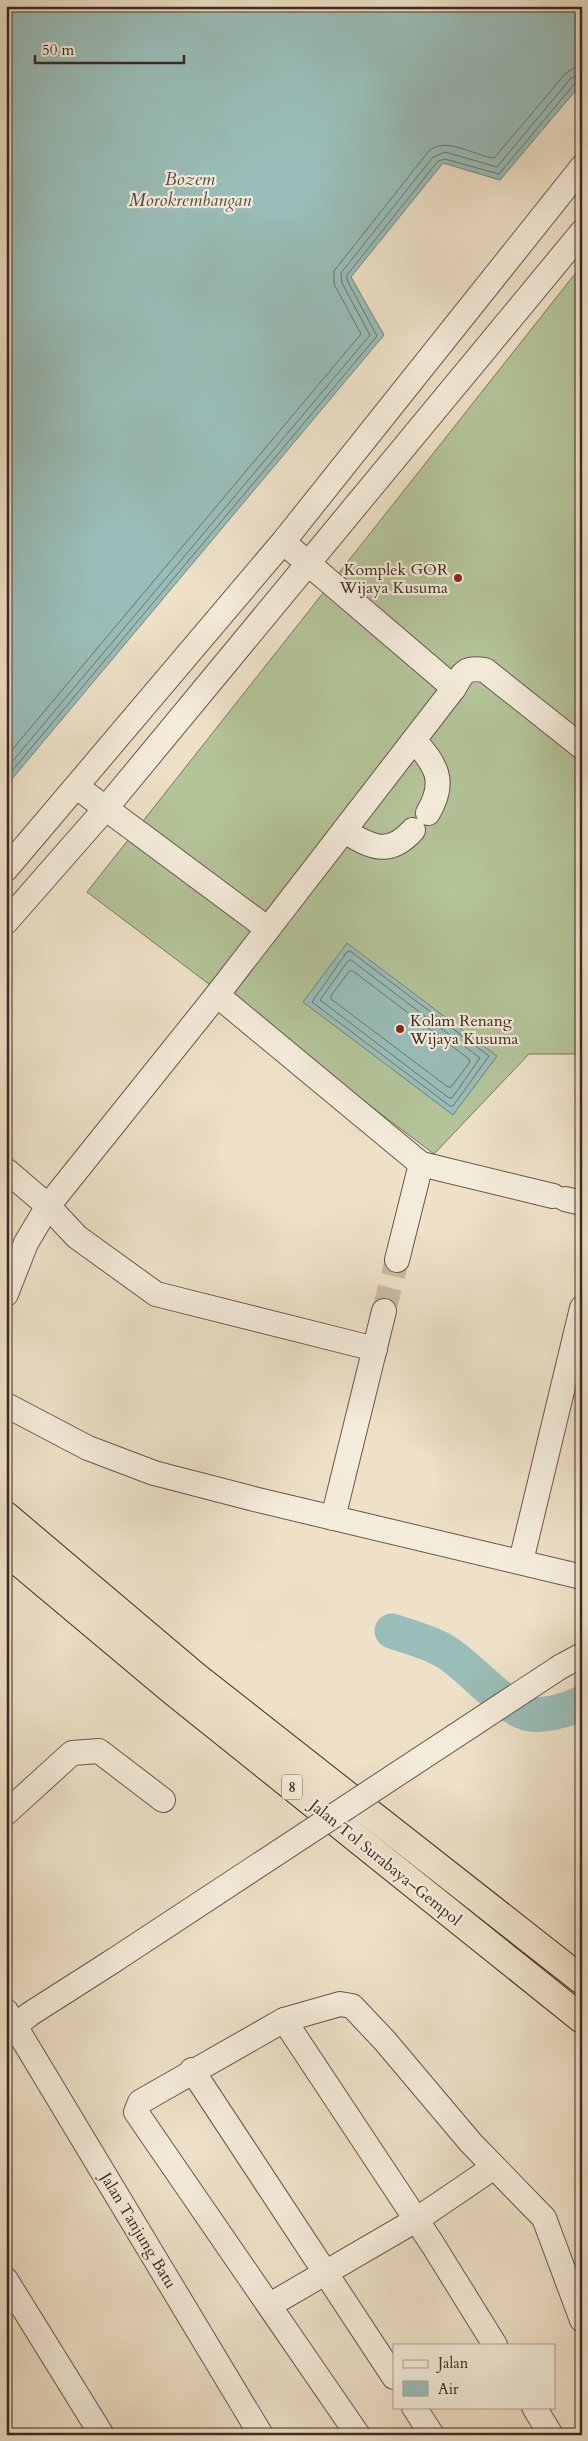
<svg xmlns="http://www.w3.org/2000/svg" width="588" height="2441" viewBox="0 0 588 2441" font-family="Cardo,serif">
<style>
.pitch{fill:#b4c499;stroke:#78765c}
.water{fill:#99bdb8;stroke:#74817b}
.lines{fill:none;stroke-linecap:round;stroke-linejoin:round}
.shore{stroke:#6b726c;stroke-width:1}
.river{stroke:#99bdb8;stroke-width:35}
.minor-tunnel{stroke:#cbbca6;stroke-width:24;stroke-dasharray:24 12;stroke-linecap:butt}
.minor-casing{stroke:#69564a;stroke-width:26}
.highway-casing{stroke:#3d2820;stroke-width:30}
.minor{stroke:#f4ecdb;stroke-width:24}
.highway{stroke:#eee1c8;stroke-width:28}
.minor-bridge-casing{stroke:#69564a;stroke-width:26;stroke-linecap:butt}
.minor-bridge{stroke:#f4ecdb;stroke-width:24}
.poi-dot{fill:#8f2418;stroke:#f4ecdb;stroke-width:2}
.labels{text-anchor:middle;stroke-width:4.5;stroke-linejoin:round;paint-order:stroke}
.shield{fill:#f4ecdb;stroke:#746358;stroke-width:1}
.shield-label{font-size:15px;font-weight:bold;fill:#3d2820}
.poi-label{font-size:16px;fill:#3d2820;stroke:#f4ecdb;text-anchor:end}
.street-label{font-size:16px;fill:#3d2820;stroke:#f4ecdb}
.water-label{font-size:18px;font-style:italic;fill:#544d46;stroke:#f4ecdb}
</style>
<rect width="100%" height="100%" fill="#eee1c8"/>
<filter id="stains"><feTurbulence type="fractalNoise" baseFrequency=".004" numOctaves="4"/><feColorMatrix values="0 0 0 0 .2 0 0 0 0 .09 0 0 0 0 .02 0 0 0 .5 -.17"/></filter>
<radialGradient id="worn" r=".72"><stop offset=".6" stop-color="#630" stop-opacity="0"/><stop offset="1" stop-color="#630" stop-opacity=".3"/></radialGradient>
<polygon class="pitch" points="582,265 582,1054 529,1054 434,1154 87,892"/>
<g class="water">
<polygon points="6,6 582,6 582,83 500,180 443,163 351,277 384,335 6,786"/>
<polygon points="347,943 497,1056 453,1115 303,1002"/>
</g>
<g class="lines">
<g class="shore">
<path d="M6,757L361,334L334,284V271L428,152C445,135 474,156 494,158L566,73L574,68L582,67"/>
<polyline points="6,769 370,335 342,283 341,273 433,157 445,152 497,167 571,78 582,74"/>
<polyline points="6,778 377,336 347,280 347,275 438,161 445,159 499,174 576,82 582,81"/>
<polygon points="350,951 489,1056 453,1106 450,1106 312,1002 347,952"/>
<polygon points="351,960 480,1058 452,1098 449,1098 320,1000 348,961"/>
<polygon points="350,971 353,971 469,1059 470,1062 451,1087 448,1087 331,999 331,996"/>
</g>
<path class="river" d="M392,1631C409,1637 430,1642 446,1652C470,1667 501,1705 526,1713C542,1718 567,1710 582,1703"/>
<polyline class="minor-tunnel" points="384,1311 397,1260"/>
<g class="minor-casing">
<g id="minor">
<path d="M454,688C463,672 465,667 485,670L582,747"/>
<path d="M414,740C436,765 447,781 428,813"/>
<polyline points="77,787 268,929"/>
<path d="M344,831C371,847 389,857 413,830"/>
<polyline points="6,869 283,542 582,167"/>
<polyline points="6,922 106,808 582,232"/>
<polyline points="217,995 421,1164 397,1260"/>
<polyline points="421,1164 553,1196"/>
<polyline points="6,1170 48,1206 77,1237 156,1294 375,1349"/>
<polyline points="565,1199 582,1203"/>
<polyline points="6,1294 26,1243 48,1206 217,995 454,688 283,542"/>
<polyline points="6,1405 88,1448 154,1473 254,1499 582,1577"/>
<polyline points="333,1518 384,1311"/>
<polyline points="521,1561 582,1308"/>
<polyline points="560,1667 582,1655"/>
<polyline points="6,1813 72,1753 99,1751 163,1800"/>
<polyline points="6,2011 261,2435"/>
<polyline points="284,2020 433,2245 495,2345"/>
<polyline points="6,2033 30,2014 113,1961"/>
<polyline points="192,2070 394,2377"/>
<polyline points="6,2280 102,2435"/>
<polyline points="270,2305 416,2220 494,2167"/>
<polyline points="414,2407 432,2435"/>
<polyline points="534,2407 551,2435"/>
<polyline points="358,2435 136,2112 140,2102 284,2020 340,2004 352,2006 385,2041 471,2143 544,2218 582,2320"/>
</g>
</g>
<g class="highway-casing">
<g id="highway">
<polyline points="6,1516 195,1676 582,1980"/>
<polyline points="6,1551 173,1691 582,2019"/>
</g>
</g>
<use href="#minor" class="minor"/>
<use href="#highway" class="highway"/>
<g class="minor-bridge-casing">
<polyline id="minor-bridge" points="113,1961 560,1667"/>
</g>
<use href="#minor-bridge" class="minor-bridge"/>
</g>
<g class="poi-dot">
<circle cx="458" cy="578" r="5"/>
<circle cx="400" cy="1029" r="5"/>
</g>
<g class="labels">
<rect class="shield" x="282" y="1774.5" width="20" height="25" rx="4"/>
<g class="shield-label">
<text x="292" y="1792">8</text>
</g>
<g class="poi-label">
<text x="448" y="575">Komplek GOR<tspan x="448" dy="18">Wijaya Kusuma</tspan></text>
<text x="410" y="1026" text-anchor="start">Kolam Renang<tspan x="410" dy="18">Wijaya Kusuma</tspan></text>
</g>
<g class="street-label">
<text transform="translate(386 1862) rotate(39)" y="6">Jalan Tol Surabaya–Gempol</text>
<text transform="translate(139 2230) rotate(59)" y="6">Jalan Tanjung Batu</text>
</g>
<g class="water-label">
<text x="190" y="185">Bozem<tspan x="190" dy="21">Morokrembangan</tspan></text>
</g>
</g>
<rect width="588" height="2441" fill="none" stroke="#eee1c8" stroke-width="25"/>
<rect x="8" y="8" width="573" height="2426" fill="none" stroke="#3d2820" stroke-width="2.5"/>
<rect x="12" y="12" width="563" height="2416" fill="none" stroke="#3d2820"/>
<rect x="393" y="2344" width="162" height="65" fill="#f4ecdb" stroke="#ab9e90"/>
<rect x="403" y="2360" width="25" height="8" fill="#f4ecdb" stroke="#ab9e90"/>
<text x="438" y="2368" font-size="15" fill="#3d2820">Jalan</text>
<rect x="403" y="2381" width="25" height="15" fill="#99bdb8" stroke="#ab9e90"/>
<text x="438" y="2394" font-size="15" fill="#3d2820">Air</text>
<path d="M35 55v8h149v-8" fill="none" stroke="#3d2820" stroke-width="2.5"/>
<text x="42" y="55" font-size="15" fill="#3d2820" stroke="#f4ecdb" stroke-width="4" paint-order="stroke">50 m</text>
<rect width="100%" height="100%" filter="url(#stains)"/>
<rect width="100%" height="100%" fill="url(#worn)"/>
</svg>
